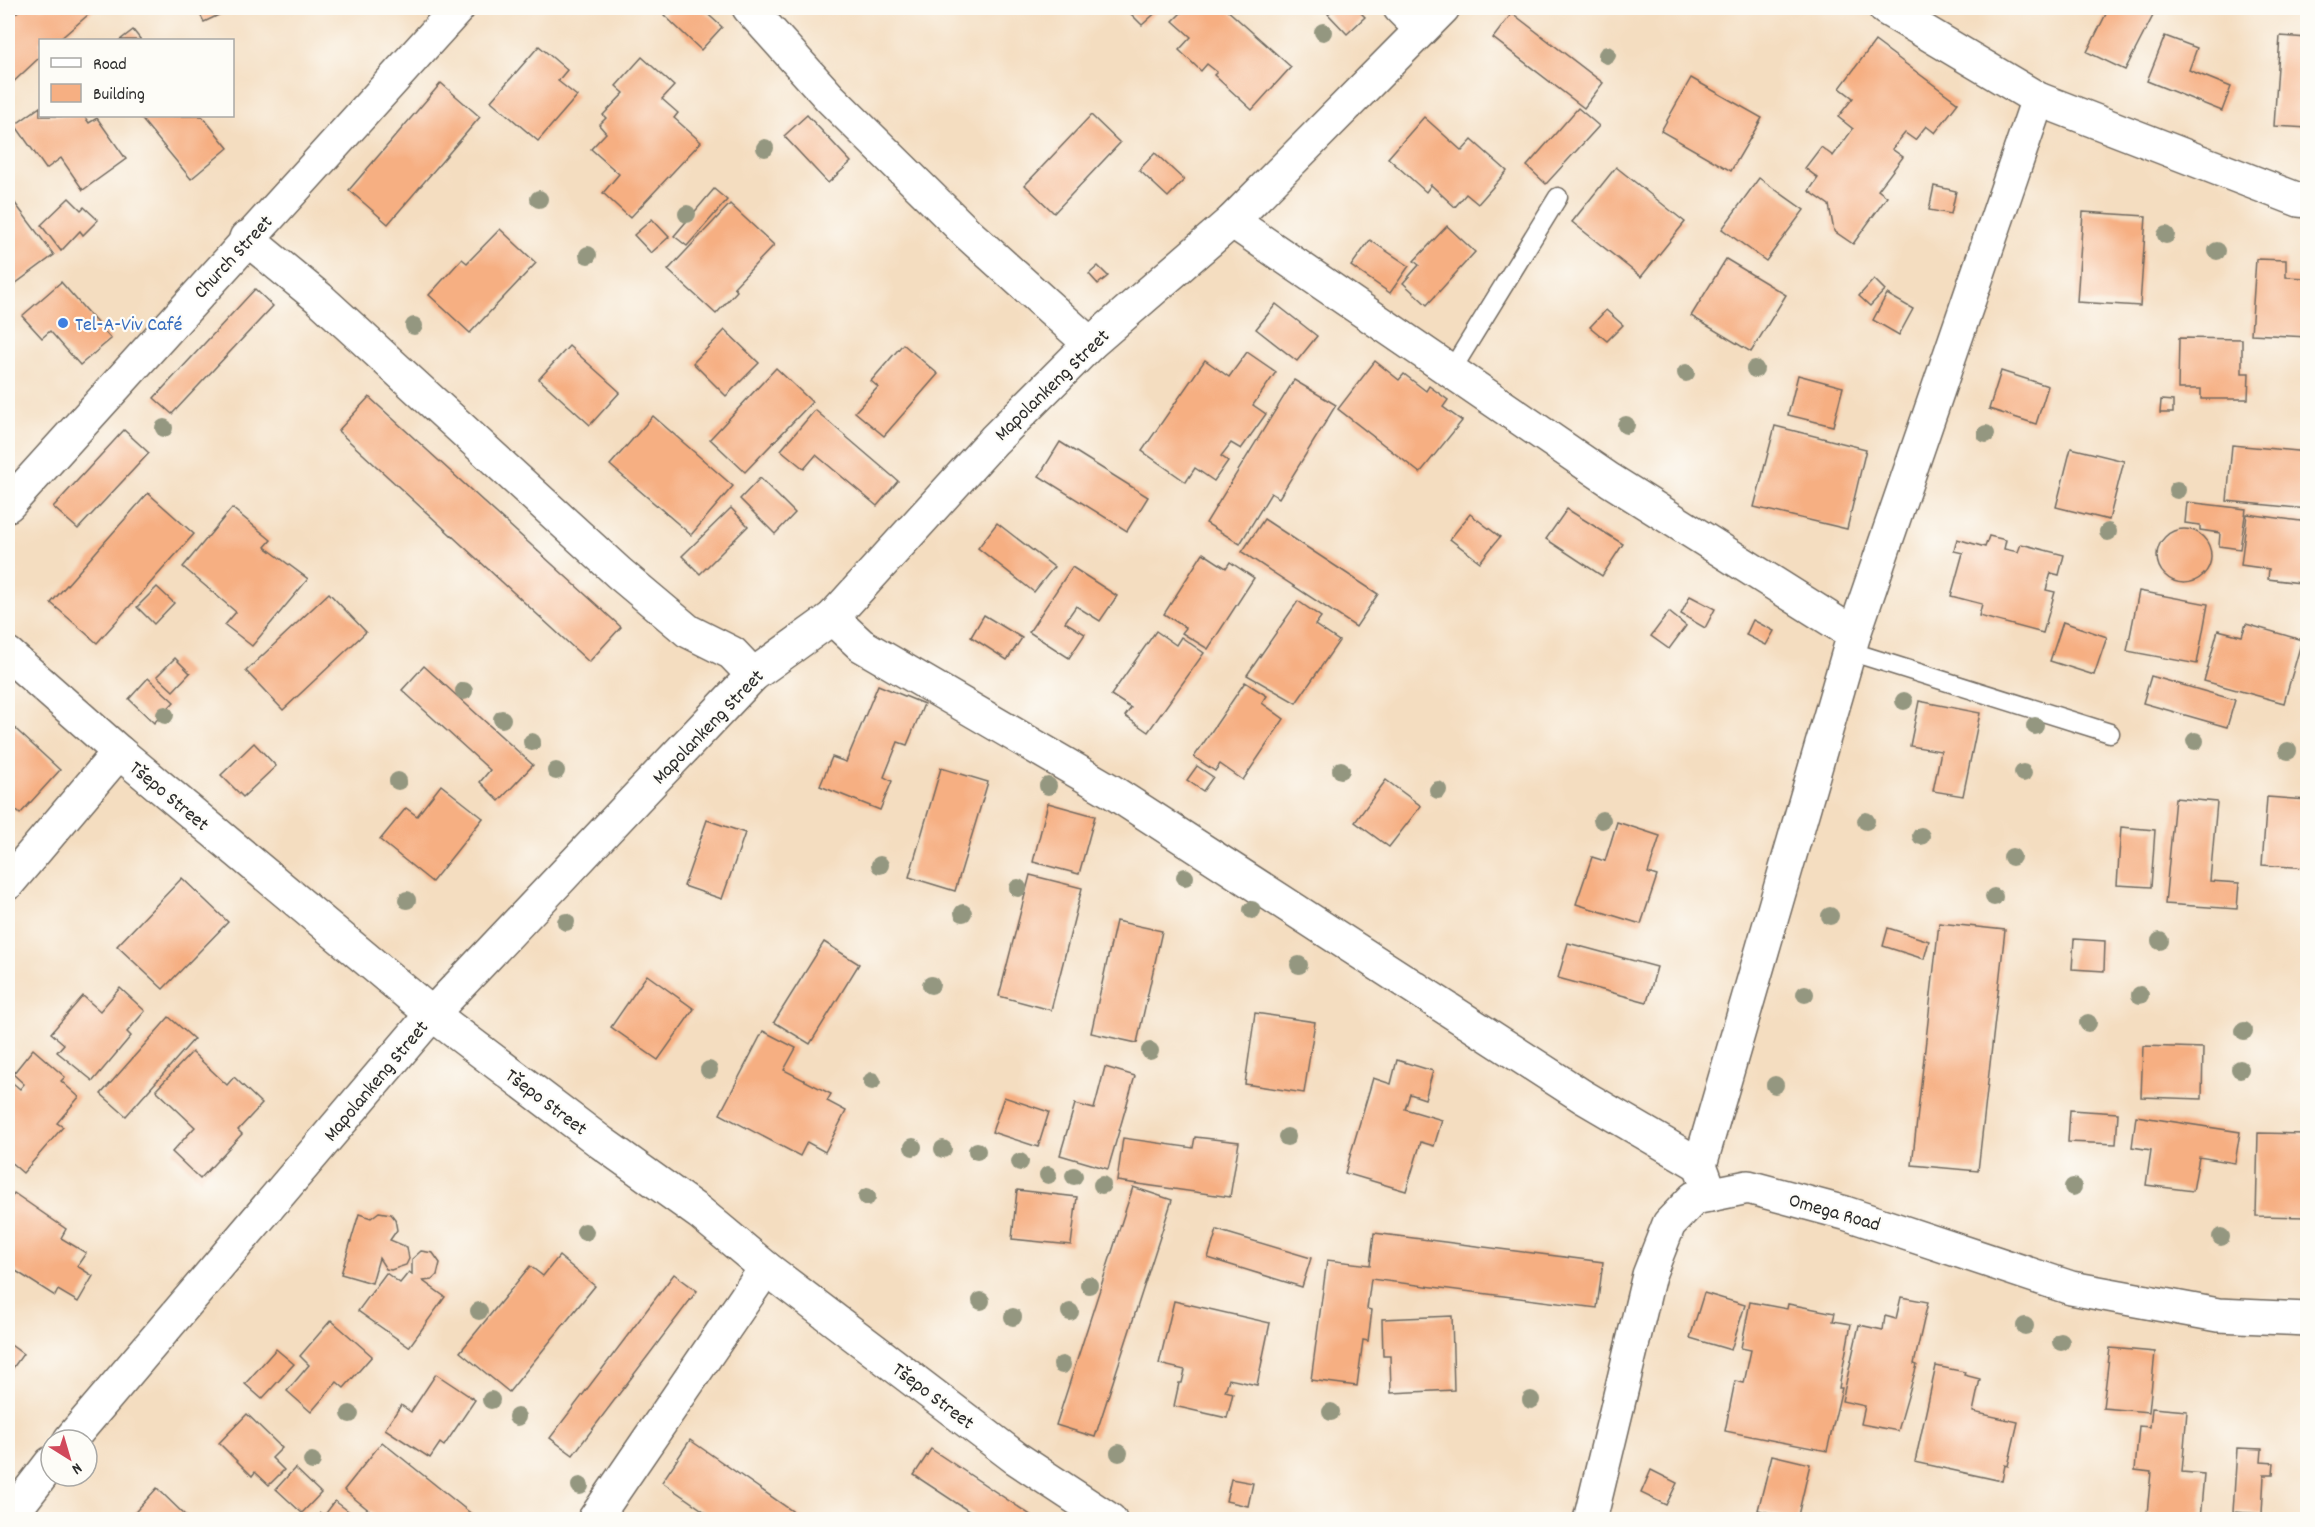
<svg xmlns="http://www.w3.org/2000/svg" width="2315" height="1527" viewBox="0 0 2315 1527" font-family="Dekko,sans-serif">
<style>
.building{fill:#f6af82}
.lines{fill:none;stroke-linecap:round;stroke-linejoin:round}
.service-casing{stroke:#71695f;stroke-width:21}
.minor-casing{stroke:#71695f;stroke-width:36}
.service{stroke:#fff;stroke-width:18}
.minor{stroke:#fff;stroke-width:33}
.tree{fill:#949780}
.shop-dot{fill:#3f7fe0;stroke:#fdfcf7;stroke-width:2}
.labels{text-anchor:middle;stroke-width:4.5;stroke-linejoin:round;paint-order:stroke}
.street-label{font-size:20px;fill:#2b2b2b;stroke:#fdfcf7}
.shop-label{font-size:20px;fill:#366cbe;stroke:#fdfcf7;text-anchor:start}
</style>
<rect width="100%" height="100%" fill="#fdfcf7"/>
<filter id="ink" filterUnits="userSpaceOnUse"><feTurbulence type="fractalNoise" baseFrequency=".0167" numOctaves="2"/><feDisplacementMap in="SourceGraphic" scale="12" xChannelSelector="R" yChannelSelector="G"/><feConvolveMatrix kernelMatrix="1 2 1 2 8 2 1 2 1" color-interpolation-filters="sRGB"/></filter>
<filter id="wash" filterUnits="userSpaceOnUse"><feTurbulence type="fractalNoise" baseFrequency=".008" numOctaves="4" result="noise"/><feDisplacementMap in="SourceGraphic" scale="24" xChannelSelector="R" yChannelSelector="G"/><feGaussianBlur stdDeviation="1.35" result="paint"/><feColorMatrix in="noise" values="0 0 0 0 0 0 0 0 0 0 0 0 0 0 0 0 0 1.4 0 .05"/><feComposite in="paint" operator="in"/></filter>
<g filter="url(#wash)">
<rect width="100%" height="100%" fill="#f4ddc0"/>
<g id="blocks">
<g class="building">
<polygon points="22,8 96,8 59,40 40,40 40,57 8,87 8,20"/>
<polygon points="197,8 226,8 227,11 204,22"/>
<polygon points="671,8 701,8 722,27 701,50 664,15"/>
<polygon points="1125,8 1161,8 1142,25"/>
<polygon points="1186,8 1225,8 1291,67 1252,110 1214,75 1217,72 1207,64 1201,71 1179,50 1191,37 1173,21"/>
<polygon points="1334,8 1356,8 1365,17 1347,34 1328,14"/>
<polygon points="2109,8 2157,8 2125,70 2087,52"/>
<polygon points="1512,13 1603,83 1584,108 1493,38"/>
<polygon points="133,30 141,40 120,40"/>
<polygon points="2165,36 2197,48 2189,70 2231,87 2222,111 2147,81"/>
<polygon points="2280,36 2308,38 2308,128 2274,126"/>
<polygon points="1875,41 1958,103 1935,133 1926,126 1915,140 1905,133 1892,149 1903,157 1878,190 1887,197 1853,244 1834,231 1829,205 1809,191 1818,178 1805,168 1821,147 1833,156 1853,129 1838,117 1853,98 1840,88"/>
<polygon points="539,46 567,70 558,81 577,96 538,141 491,101"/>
<polygon points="642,57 674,86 662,99 678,113 674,118 701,142 630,218 603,193 619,174 591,149 606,133 599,125 606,118 603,115 624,93 616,86"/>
<polygon points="1691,78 1762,118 1731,171 1661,131"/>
<polygon points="441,83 480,117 388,224 349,190"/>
<polygon points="40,107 40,116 84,116 89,123 97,118 126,159 83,190 61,158 46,169 15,125"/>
<polygon points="1578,108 1599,126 1546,184 1527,166"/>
<polygon points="807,115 851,162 828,183 784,136"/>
<polygon points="1091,115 1120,143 1054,213 1025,185"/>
<polygon points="139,116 202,116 228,148 191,179"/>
<polygon points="1424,117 1462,151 1472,140 1507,171 1478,204 1466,194 1455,207 1431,185 1426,192 1388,158"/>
<polygon points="1155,153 1184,180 1168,197 1139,170"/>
<polygon points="1616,167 1685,222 1641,277 1572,222"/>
<polygon points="1759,178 1804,210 1766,261 1722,229"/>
<polygon points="1934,186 1956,191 1951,214 1929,210"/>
<polygon points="714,189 727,200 687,246 674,236"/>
<polygon points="11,198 54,255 8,289 8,201"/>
<polygon points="69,198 81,210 84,207 98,220 83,235 80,231 61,251 41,225"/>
<polygon points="730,204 774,245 734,287 737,291 716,314 668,270"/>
<polygon points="2083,212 2146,216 2140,306 2077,302"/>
<polygon points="652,219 669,237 651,253 634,235"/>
<polygon points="1447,226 1475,252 1427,305 1403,283 1419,265 1414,261"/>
<polygon points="500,229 536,263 470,333 429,295 462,259 467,263"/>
<polygon points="1370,240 1409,266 1390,293 1351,266"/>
<polygon points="1726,259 1786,295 1751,352 1691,316"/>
<polygon points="2256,259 2286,260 2286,277 2308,278 2308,337 2251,334"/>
<polygon points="1098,266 1108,276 1098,284 1089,274"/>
<polygon points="1874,279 1885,290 1870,306 1859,296"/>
<polygon points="61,282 111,339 80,365 50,331 42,338 22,316"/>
<polygon points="255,289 273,306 172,414 154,398"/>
<polygon points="1887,294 1913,309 1899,335 1873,320"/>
<polygon points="1276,304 1317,336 1297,361 1256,329"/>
<polygon points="1606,310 1623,325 1607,341 1590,327"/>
<polygon points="725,330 759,363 726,396 693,363"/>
<polygon points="2179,338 2242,339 2242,373 2249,373 2248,399 2201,399 2201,389 2178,389"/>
<polygon points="903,344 938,374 884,436 855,412 878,387 871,381"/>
<polygon points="569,346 620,392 590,425 539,379"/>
<polygon points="1247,352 1276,372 1253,405 1266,414 1241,449 1231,443 1221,456 1228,461 1214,481 1195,468 1186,482 1142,451 1205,360 1229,377"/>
<polygon points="1375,361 1399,380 1404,374 1426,391 1429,386 1448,400 1443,407 1462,421 1420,473 1338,409"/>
<polygon points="776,368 812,402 745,472 710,439"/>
<polygon points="2001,371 2048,386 2036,424 1989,409"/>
<polygon points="1798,375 1843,387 1833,426 1788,415"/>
<polygon points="1294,380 1336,405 1279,498 1271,493 1240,544 1206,523"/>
<polygon points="369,397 621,627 589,662 338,431"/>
<polygon points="2161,400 2173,401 2173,413 2160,413"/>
<polygon points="815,410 898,481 877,506 816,455 804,469 781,450"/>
<polygon points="653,416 733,486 691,535 610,465"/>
<polygon points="1775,426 1866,449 1847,529 1754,507"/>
<polygon points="124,430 149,453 78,529 53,507"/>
<polygon points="1060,442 1148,497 1127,531 1039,476"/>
<polygon points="2232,445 2308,452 2308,509 2227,501"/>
<polygon points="2071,448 2124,461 2109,520 2056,507"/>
<polygon points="760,478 795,513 775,534 740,499"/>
<polygon points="148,493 194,534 97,643 51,603"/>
<polygon points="2187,502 2246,509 2240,549 2219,546 2220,533 2200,530 2200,525 2185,523"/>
<polygon points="232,508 271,540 265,547 308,579 252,646 225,625 236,612 183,567"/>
<polygon points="731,508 748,526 700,574 682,556"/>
<polygon points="1567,509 1623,544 1602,576 1546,539"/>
<polygon points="1470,514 1500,537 1480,562 1450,539"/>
<polygon points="2247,514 2308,522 2308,584 2268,579 2269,569 2241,565"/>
<polygon points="1264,519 1378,594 1356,627 1242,552"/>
<polygon points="997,523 1054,567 1034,592 978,548"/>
<circle cx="2184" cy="556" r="27"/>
<polygon points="1989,536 2006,540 2004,549 2018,552 2021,544 2064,555 2059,575 2051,573 2046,590 2055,592 2043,633 1979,616 1982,604 1951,596 1963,553 1954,551 1957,539 1985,547"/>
<polygon points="1203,553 1226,568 1230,562 1254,578 1208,649 1182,633 1186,628 1164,614"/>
<polygon points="1072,567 1117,596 1100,621 1076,606 1065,622 1085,634 1069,658 1029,632"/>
<polygon points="157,587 174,603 154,624 137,607"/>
<polygon points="2139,591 2208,604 2197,664 2127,651"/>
<polygon points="329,593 366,632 283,710 246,671"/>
<polygon points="1690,596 1715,609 1705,628 1681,614"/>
<polygon points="1298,601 1321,617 1315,625 1339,641 1296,703 1247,675"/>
<polygon points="1669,612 1686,626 1669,649 1651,636"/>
<polygon points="984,615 1022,638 1007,660 971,637"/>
<polygon points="1753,620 1774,631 1766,645 1746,635"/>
<polygon points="2063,622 2107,637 2094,675 2050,661"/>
<polygon points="2246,624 2302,640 2284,703 2204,681 2218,630 2242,636"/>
<polygon points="1156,631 1176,645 1181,637 1204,653 1148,732 1125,716 1131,708 1111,695"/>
<polygon points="175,658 190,673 173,691 157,676"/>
<polygon points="424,666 533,765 499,801 480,782 490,770 402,690"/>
<polygon points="2151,676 2235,700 2227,727 2143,703"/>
<polygon points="148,678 174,702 154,723 129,699"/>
<polygon points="1245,682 1267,696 1262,703 1284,719 1243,780 1220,764 1215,771 1194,757"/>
<polygon points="878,685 924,704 907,745 898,742 884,777 892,781 880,810 820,786 832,757 846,762"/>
<polygon points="1919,701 1980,713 1963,796 1933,791 1941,751 1910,746"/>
<polygon points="8,722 60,770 20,814 8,803"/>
<polygon points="254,743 276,766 243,797 221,775"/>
<polygon points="1197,766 1213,777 1203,791 1187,780"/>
<polygon points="941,768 988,782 955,891 909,877"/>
<polygon points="1386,780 1421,806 1389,847 1355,822"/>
<polygon points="441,785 483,818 432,882 380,840 406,808 417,816"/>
<polygon points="2267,797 2308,800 2308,868 2262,865"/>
<polygon points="2175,798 2217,802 2210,881 2239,883 2237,909 2165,904"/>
<polygon points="1048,803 1095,816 1079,874 1033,862"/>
<polygon points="707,820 745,833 722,899 684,886"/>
<polygon points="1617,822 1660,836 1648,873 1657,876 1641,924 1576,904 1592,857 1605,861"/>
<polygon points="2121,827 2155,830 2151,887 2117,885"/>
<polygon points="1030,875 1082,888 1051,1010 999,996"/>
<polygon points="182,878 228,922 163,989 117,946"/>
<polygon points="1116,921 1162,931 1137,1043 1091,1033"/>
<polygon points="1939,923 2005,930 1978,1171 1912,1165"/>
<polygon points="1888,928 1929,941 1924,959 1883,946"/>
<polygon points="2074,939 2105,941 2104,971 2072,969"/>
<polygon points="824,942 859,964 810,1044 774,1022"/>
<polygon points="1568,943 1657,967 1647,1002 1558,978"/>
<polygon points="647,975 694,1009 658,1060 611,1027"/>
<polygon points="120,988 145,1011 127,1032 131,1036 93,1081 57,1052 64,1044 51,1033 83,996 100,1011"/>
<polygon points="1255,1013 1315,1022 1304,1093 1245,1084"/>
<polygon points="169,1017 194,1039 126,1116 101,1094"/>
<polygon points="763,1031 796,1048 784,1070 831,1094 827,1101 846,1111 825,1152 807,1142 800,1156 720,1114"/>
<polygon points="2143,1046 2203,1048 2202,1099 2141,1097"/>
<polygon points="33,1049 65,1077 61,1081 79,1097 57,1123 63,1127 23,1173 8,1160 8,1079 20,1089 24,1084 13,1074"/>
<polygon points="192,1052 227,1085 234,1077 262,1104 238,1130 242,1134 200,1179 172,1152 195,1127 156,1090"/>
<polygon points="1397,1060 1433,1071 1425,1099 1410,1094 1405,1109 1442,1120 1434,1146 1421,1142 1406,1191 1345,1173 1373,1078 1391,1084"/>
<polygon points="1105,1067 1135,1076 1108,1169 1060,1155 1075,1104 1094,1109"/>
<polygon points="1004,1097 1049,1112 1038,1147 992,1132"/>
<polygon points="2070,1110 2118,1113 2116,1144 2068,1142"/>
<polygon points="2136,1116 2240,1132 2235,1163 2199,1157 2193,1191 2146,1185 2151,1150 2132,1147"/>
<polygon points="2258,1133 2308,1134 2308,1217 2256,1216"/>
<polygon points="1195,1137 1239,1142 1230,1197 1117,1181 1123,1138 1193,1148"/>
<polygon points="1133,1187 1172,1200 1095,1437 1056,1425"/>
<polygon points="1017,1190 1077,1197 1071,1245 1012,1239"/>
<polygon points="14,1193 66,1229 61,1238 86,1253 77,1266 93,1276 78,1302 58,1290 55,1296 8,1266 8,1204"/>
<polygon points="379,1212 391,1214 395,1219 397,1230 390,1240 407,1247 409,1259 406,1265 391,1270 386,1269 379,1258 372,1283 341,1274 359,1214 371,1218"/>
<polygon points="1217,1230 1311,1258 1302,1287 1208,1258"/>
<polygon points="1374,1233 1603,1262 1597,1308 1371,1279 1367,1309 1372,1310 1368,1341 1363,1340 1357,1386 1311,1380 1327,1260 1370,1265"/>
<polygon points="421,1251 433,1253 440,1263 437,1275 432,1280 423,1281 445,1297 409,1347 358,1311 386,1273 400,1283 409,1272 412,1274 412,1259"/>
<polygon points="559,1256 595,1286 509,1392 460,1352 530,1266 543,1276"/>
<polygon points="674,1274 697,1291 573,1455 550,1438"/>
<polygon points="1704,1293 1745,1305 1731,1350 1690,1338"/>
<polygon points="1901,1297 1928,1302 1914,1364 1917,1365 1898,1431 1861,1424 1865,1406 1842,1401 1859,1325 1883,1330 1885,1316 1896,1319"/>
<polygon points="1174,1301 1270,1323 1257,1385 1229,1379 1225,1391 1233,1393 1227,1418 1174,1406 1179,1383 1182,1383 1185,1370 1159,1364"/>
<polygon points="1750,1302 1787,1309 1788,1304 1835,1313 1833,1321 1851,1324 1839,1388 1842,1388 1827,1451 1725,1431 1735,1381 1744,1383 1751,1350 1741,1348"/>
<polygon points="1452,1316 1454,1390 1391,1393 1390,1356 1383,1356 1382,1319"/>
<polygon points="331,1320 372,1356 344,1388 337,1382 311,1412 287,1391 309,1365 300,1356"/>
<polygon points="8,1343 23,1354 8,1375"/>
<polygon points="2110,1348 2155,1352 2149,1412 2103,1408"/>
<polygon points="276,1349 294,1364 262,1399 245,1384"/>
<polygon points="1936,1366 1965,1372 1964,1375 1980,1379 1973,1412 2018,1422 2008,1466 2005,1465 2002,1481 1915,1462"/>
<polygon points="436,1374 475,1400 444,1446 440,1443 430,1458 385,1429 401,1405 411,1412"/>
<polygon points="2152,1408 2187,1411 2182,1472 2204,1474 2200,1520 2157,1520 2158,1515 2147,1514 2151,1472 2135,1470 2139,1426 2150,1427"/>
<polygon points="247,1414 282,1448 272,1458 284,1470 269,1485 255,1472 252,1476 219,1443"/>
<polygon points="690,1440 805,1520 717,1520 662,1482"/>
<polygon points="382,1442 479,1520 381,1520 344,1490"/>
<polygon points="2237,1448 2262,1449 2261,1462 2274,1463 2273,1475 2264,1475 2262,1514 2233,1512"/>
<polygon points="931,1449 1038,1520 982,1520 914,1475"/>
<polygon points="1772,1455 1810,1464 1797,1520 1758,1510"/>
<polygon points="295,1468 321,1493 302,1513 276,1489"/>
<polygon points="1651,1470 1677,1483 1666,1505 1641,1493"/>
<polygon points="1231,1479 1253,1483 1248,1506 1226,1501"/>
<polygon points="157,1488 190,1520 128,1520"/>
<polygon points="335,1501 360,1520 316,1520 320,1513 324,1516"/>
</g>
</g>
</g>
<g filter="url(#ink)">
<use href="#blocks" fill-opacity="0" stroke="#71695f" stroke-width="1.5"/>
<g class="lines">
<g class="service-casing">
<g id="service">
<polyline points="1451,371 1558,197"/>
<polyline points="1849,651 2110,733"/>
</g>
</g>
<g class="minor-casing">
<g id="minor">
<polyline points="749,8 830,98 967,233 1090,344"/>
<polyline points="1400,8 1421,29"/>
<polyline points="1885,8 2038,99 2299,200 2308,201"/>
<polyline points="1232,221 1610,480 1854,634"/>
<polyline points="246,238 319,298 619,573 688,631 732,653 753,675"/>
<polyline points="8,505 458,8"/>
<polyline points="832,618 861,645 1111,791 1582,1096 1700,1165"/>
<polyline points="8,654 119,752 432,1014 602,1143 700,1213 766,1268 1016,1458 1110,1520"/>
<polyline points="8,883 119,752"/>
<polyline points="1711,1195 1700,1165 1854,634 2038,99"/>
<polyline points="70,1440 432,1014 753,675 832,618 994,440 1090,344 1232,221 1443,8"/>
<polyline points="8,1519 51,1463"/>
<polyline points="594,1520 766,1268"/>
<polyline points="1590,1520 1649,1275 1669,1224 1694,1198 1748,1187 1845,1213 2071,1288 2218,1315 2308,1319"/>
</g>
</g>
<use href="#service" class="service"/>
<use href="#minor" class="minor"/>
</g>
<g class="tree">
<circle cx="1323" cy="32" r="9"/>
<circle cx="1607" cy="55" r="9"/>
<circle cx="765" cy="148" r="9"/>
<circle cx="539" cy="199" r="9"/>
<circle cx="687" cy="214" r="9"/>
<circle cx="2166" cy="235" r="9"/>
<circle cx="2217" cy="251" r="9"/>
<circle cx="588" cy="255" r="9"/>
<circle cx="414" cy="326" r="9"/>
<circle cx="1755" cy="369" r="9"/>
<circle cx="1686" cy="373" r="9"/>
<circle cx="1626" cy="425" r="9"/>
<circle cx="164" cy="428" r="9"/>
<circle cx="1986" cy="434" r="9"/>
<circle cx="2177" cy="490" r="9"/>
<circle cx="2108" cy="532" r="9"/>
<circle cx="464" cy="691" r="9"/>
<circle cx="1904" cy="701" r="9"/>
<circle cx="165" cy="715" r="9"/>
<circle cx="502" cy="719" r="9"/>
<circle cx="2035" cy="726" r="9"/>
<circle cx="2195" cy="741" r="9"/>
<circle cx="532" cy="742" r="9"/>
<circle cx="2288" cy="751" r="9"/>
<circle cx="1341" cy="770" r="9"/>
<circle cx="556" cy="771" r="9"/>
<circle cx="2023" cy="773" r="9"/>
<circle cx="398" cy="781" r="9"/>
<circle cx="1048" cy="786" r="9"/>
<circle cx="1438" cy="790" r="9"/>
<circle cx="1602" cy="820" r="9"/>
<circle cx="1866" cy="821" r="9"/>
<circle cx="1921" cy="836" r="9"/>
<circle cx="2012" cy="857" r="9"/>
<circle cx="880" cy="865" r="9"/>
<circle cx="1185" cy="877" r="9"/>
<circle cx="1018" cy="888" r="9"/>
<circle cx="1994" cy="897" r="9"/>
<circle cx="407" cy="900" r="9"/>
<circle cx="1252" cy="910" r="9"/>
<circle cx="963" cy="913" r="9"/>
<circle cx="1830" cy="916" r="9"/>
<circle cx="566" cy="922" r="9"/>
<circle cx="2160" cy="941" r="9"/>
<circle cx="1299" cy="965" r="9"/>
<circle cx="931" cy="985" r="9"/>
<circle cx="1805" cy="994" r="9"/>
<circle cx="2140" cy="995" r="9"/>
<circle cx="2088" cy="1023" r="9"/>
<circle cx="2244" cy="1031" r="9"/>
<circle cx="1150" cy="1051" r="9"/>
<circle cx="2240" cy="1069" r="9"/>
<circle cx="709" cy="1070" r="9"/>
<circle cx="872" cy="1081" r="9"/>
<circle cx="1775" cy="1085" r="9"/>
<circle cx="1287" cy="1137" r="9"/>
<circle cx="913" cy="1147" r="9"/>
<circle cx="943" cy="1149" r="9"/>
<circle cx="977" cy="1151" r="9"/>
<circle cx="1020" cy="1162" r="9"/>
<circle cx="1048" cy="1175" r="9"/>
<circle cx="1074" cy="1176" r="9"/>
<circle cx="1102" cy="1185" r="9"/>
<circle cx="2073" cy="1187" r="9"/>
<circle cx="867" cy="1197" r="9"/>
<circle cx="585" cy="1232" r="9"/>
<circle cx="2221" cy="1237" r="9"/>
<circle cx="1089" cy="1285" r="9"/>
<circle cx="981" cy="1301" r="9"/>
<circle cx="479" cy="1311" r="9"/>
<circle cx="1070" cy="1312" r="9"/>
<circle cx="1013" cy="1317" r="9"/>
<circle cx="2025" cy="1326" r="9"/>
<circle cx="2061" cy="1342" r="9"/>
<circle cx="1062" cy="1365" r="9"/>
<circle cx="491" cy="1400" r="9"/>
<circle cx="1531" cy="1400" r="9"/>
<circle cx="1331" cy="1412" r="9"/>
<circle cx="350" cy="1414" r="9"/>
<circle cx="517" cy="1417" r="9"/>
<circle cx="1119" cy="1453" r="9"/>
<circle cx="312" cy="1461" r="9"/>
<circle cx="580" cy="1486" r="9"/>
</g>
</g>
<circle class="shop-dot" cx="63" cy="323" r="6"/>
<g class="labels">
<g class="street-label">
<text transform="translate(232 256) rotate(-47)" y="7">Church Street</text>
<text transform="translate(1051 384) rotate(-44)" y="7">Mapolankeng Street</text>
<text transform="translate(707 726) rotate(-46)" y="7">Mapolankeng Street</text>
<text transform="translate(170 795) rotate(40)" y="7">Tšepo Street</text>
<text transform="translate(375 1080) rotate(-50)" y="7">Mapolankeng Street</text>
<text transform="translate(547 1101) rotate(37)" y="7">Tšepo Street</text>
<text transform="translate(1835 1211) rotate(16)" y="7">Omega Road</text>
<text transform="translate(934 1395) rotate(37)" y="7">Tšepo Street</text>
</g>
<g class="shop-label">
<text x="75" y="330">Tel-A-Viv Café</text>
</g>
</g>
<rect width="2315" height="1527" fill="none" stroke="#fdfcf7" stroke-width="30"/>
<rect x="39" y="39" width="195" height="78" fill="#fdfcf7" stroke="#a9a8a5" stroke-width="1.5"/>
<rect x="51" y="58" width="30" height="9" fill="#ffffff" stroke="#a9a8a5" stroke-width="1.5"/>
<text x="93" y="69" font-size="18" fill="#2b2b2b">Road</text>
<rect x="51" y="84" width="30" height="18" fill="#f6af82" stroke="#a9a8a5" stroke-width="1.5"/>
<text x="93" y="99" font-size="18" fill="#2b2b2b">Building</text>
<g transform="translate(69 1458) rotate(143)"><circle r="28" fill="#fdfcf7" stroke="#a9a8a5" stroke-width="1.5"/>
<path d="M0-4.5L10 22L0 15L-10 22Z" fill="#d1495b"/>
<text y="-9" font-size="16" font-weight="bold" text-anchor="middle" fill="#2b2b2b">N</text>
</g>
</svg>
